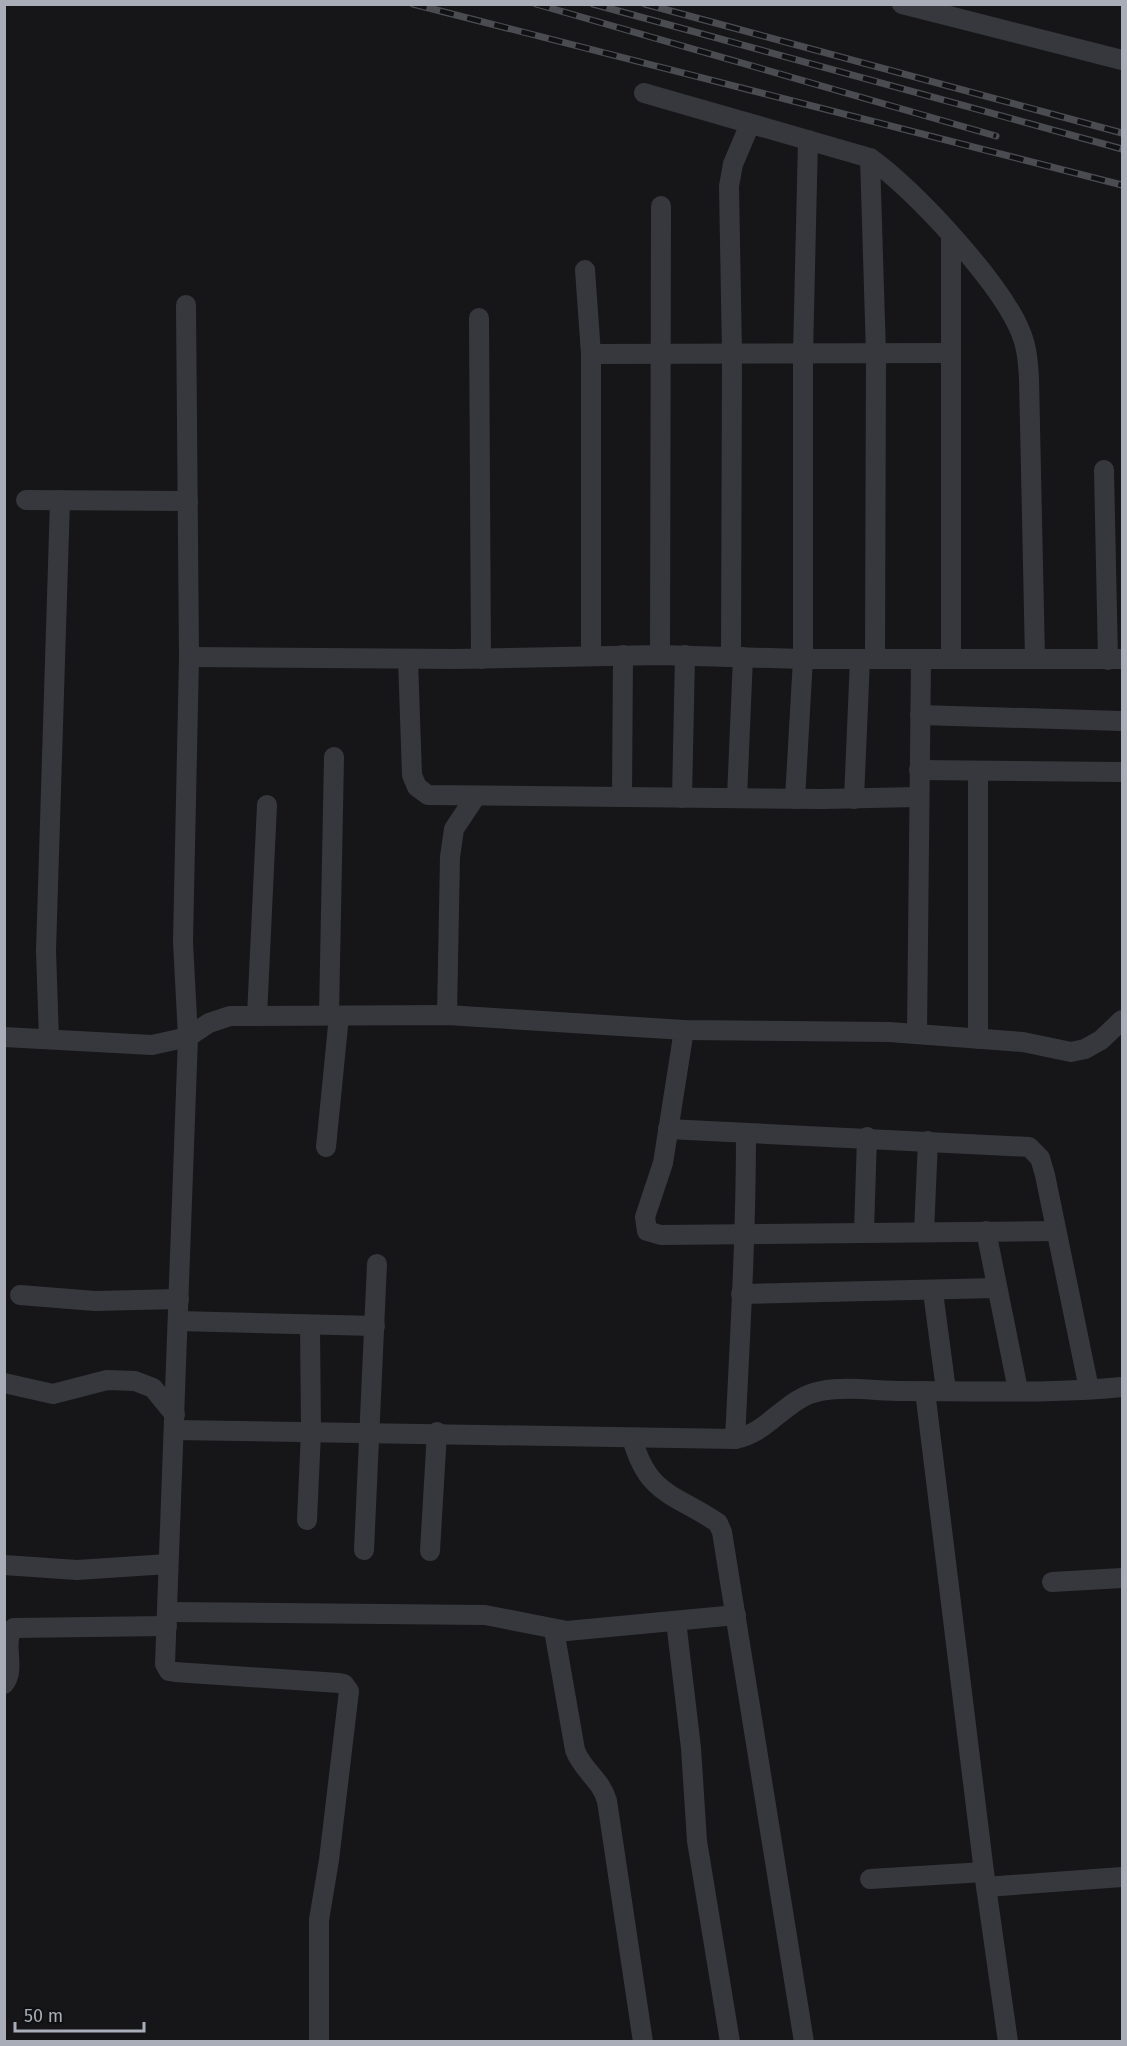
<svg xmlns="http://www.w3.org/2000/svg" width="1127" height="2046" viewBox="0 0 1127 2046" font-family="'Fira Sans',sans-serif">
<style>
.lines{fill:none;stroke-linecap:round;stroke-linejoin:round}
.minor{stroke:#37383d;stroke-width:20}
.rail-casing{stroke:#4a4c52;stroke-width:7}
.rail{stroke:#111113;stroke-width:4.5;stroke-dasharray:14;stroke-linecap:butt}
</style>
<rect width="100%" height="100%" fill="#161618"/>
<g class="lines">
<g class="minor">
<polyline points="902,4 1122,60"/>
<path d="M644,93L870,158C913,188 1002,284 1021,333C1027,347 1028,363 1029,378L1035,659"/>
<polyline points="870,158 876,354 875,659"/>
<polyline points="951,237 951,659"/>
<polyline points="585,270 591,354 591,656"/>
<polyline points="186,305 189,657 183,942 188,1037 165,1664 169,1671 175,1672 339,1683 344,1684 349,1691 329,1860 319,1920 319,2042"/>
<polyline points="479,318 481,659"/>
<polyline points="591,354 951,353"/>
<polyline points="1104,470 1108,660"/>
<polyline points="26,500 188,501"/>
<polyline points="660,655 661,206"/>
<polyline points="731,656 732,354 729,186 733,164 750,124"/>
<polyline points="189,657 456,659 660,655 803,659 1122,659"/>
<polyline points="408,659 412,775 417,787 428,795 823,799 918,797"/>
<polyline points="920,715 1122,721"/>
<polyline points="919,770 1122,772"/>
<polyline points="622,797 623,655"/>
<polyline points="682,798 685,655"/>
<polyline points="737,798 743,657"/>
<polyline points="795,799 803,659 803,354 808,140"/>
<polyline points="854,799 860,659"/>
<polyline points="329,1015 334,757"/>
<polyline points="447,1015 450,857 454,829 476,796"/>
<polyline points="257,1016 267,805"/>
<polyline points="684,1030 663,1163 645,1217 647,1231 661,1235 1056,1231"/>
<polyline points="917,1034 921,659"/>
<polyline points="4,1037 152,1045 188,1037 209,1023 230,1016 447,1015 684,1030 889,1032 1023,1042 1071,1052 1085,1049 1101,1040 1122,1020"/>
<polyline points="49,1039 46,951 60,500"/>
<polyline points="978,1039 978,771"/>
<polyline points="668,1129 1029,1147 1040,1158 1045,1175 1089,1389"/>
<polyline points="326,1147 339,1016"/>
<polyline points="864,1231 867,1137"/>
<polyline points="986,1231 1018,1390"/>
<polyline points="924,1232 928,1141"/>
<polyline points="933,1292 946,1390"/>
<polyline points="741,1294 997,1288"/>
<polyline points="20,1295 95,1301 179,1299"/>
<polyline points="178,1321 375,1326"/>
<polyline points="4,1383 53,1394 107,1380 135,1381 153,1388 175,1415"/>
<polyline points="925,1391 984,1872 1008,2042"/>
<path d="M174,1430L735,1439C768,1434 786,1397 821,1391C847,1386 876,1391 903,1391C974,1391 1052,1394 1122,1387"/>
<path d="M632,1438C648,1496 674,1493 718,1523L722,1532L804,2042"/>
<path d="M735,1439C740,1337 746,1236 746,1134"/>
<polyline points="307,1520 311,1432 310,1325"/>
<polyline points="364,1550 377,1264"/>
<polyline points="430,1551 437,1432"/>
<polyline points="4,1565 77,1570 168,1564"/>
<polyline points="1052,1582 1122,1578"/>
<polyline points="168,1612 485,1615 567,1631 736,1615"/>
<polyline points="676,1621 691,1748 697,1841 730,2042"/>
<path d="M554,1630L575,1750C582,1770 601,1779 607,1801L643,2042"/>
<path d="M4,1684C17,1668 1,1642 14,1628L167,1626"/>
<polyline points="870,1879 984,1872"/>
<polyline points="986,1887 1122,1877"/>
</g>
<g class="rail-casing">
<g id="rail">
<polyline points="413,4 1122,185"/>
<polyline points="536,4 996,136"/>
<polyline points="593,4 1122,149"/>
<polyline points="645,4 1122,133"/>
</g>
</g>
<use href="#rail" class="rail"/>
</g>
<rect width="1127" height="2046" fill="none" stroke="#a8adb8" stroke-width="12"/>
<path d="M15 2022v9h129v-9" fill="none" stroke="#a8adb8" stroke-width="3"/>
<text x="24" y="2022" font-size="18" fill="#a8adb8" stroke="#111113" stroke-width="4.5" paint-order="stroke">50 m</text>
</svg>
